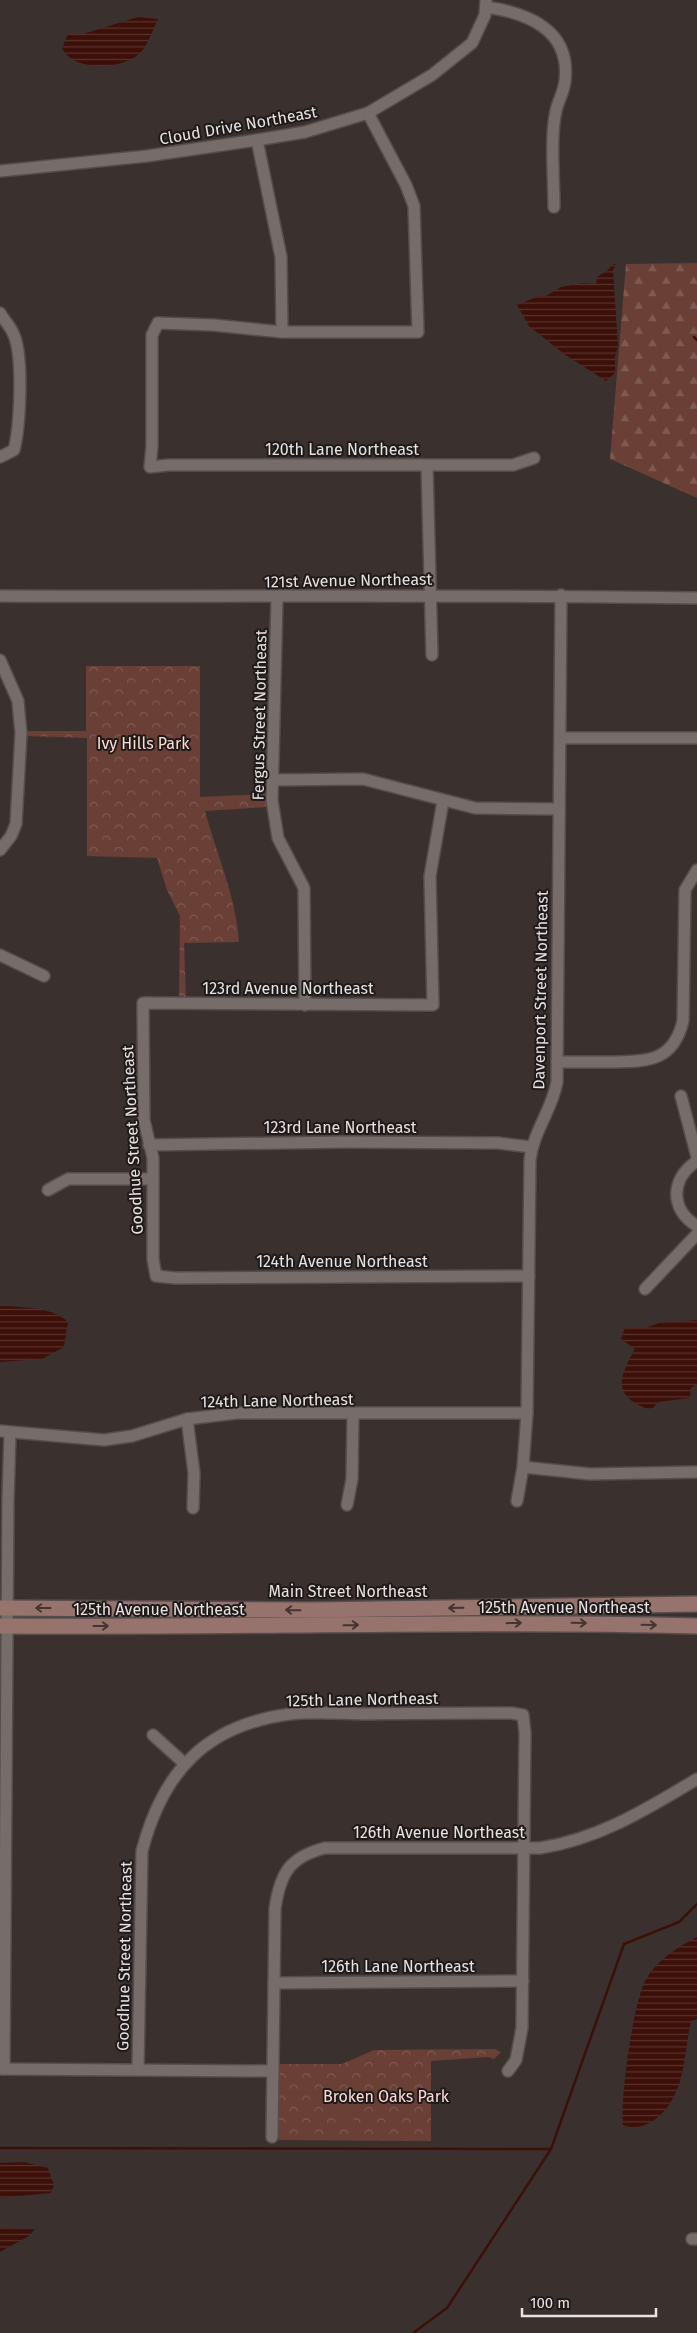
<svg xmlns="http://www.w3.org/2000/svg" width="697" height="2333" viewBox="0 0 697 2333" font-family="'Fira Sans',sans-serif">
<style>
.forest{fill:url(#forest-firs)}
.park{fill:url(#park-crowns)}
.garden{fill:#693f36}
.water{fill:url(#water-rules)}
.lines{fill:none;stroke-linecap:round;stroke-linejoin:round}
.stream{stroke:#3c1008;stroke-width:2.5}
.street-casing{stroke:#554d4c;stroke-width:14}
.secondary-casing{stroke:#554d4c;stroke-width:18}
.street{stroke:#766c69;stroke-width:11}
.secondary{stroke:#96736c;stroke-width:15}
.oneway{stroke:#423532}
.labels{text-anchor:middle;stroke-width:4;stroke-linejoin:round;paint-order:stroke}
.street-label{font-size:16px;fill:#e8e2e1;stroke:#1e1a19}
.park-label{font-size:16px;fill:#fedbd4;stroke:#1e1a19}
</style>
<defs>
<pattern id="forest-firs" width="22" height="20" patternUnits="userSpaceOnUse" patternTransform="scale(1.25)"><rect width="22" height="20" fill="#693f36"/><path d="M5 1l3.5 6h-7zM16 11l3.5 6h-7z" fill="#7e5a53"/></pattern>
<pattern id="park-crowns" width="20" height="18" patternUnits="userSpaceOnUse" patternTransform="scale(1.25)"><rect width="20" height="18" fill="#693f36"/><path d="M2 6a3 3 0 1 1 6 0M12 15a3 3 0 1 1 6 0" fill="none" stroke="#7e5a53"/></pattern>
<pattern id="water-rules" width="6" height="5" patternUnits="userSpaceOnUse" patternTransform="scale(1.25)"><rect width="6" height="5" fill="#3c1008"/><path d="M0 2.5h6" fill="none" stroke="#58322c"/></pattern>
</defs>
<rect width="100%" height="100%" fill="#3a312f"/>
<polygon class="forest" points="697,263 697,498 610,459 626,264"/>
<g class="park">
<path d="M86,666H200V797L267,794L266,807L205,811C217,855 236,897 239,942L184,943L186,999L179,1000L180,916L167,890L157,858L87,856V738L26,736L27,731H86Z"/>
<polygon points="495,2049 501,2052 494,2059 488,2057 431,2061 431,2141 279,2140 279,2064 342,2064 374,2050"/>
</g>
<polygon class="garden" points="338,2101 353,2101 354,2125 338,2125"/>
<g class="water">
<path d="M138,17L158,19C153,29 149,42 142,51C127,70 73,73 62,48L68,34H83Z"/>
<polygon points="613,264 616,264 613,270 618,346 615,357 615,373 606,381 564,354 529,326 517,305 539,296 546,296 561,287 583,283 596,284 597,277 609,269"/>
<path d="M0,1306C21,1307 53,1307 68,1322L64,1347L42,1359L0,1362Z"/>
<path d="M697,1320V1384L691,1388L690,1398L658,1402L653,1408C645,1409 645,1408 639,1405C611,1392 623,1370 635,1349L621,1339L625,1328H645L659,1323Z"/>
<path d="M697,1937V2019L691,2021C683,2057 686,2098 653,2121C643,2127 634,2129 623,2125C620,2099 633,2004 645,1981C657,1960 676,1948 697,1937Z"/>
<polygon points="24,2162 48,2168 54,2185 51,2193 0,2198 0,2163"/>
<polygon points="0,2228 35,2229 29,2236 0,2252"/>
</g>
<g class="lines">
<g class="stream">
<polyline points="694,337 697,340"/>
<polyline points="0,2148 551,2149"/>
<polyline points="413,2333 447,2308 551,2149 624,1944 679,1922 697,1904"/>
</g>
<g class="street-casing">
<g id="street">
<path d="M486,7C528,13 571,30 565,81C564,92 558,101 556,111C550,135 554,180 554,207"/>
<polyline points="257,140 281,257 282,332"/>
<polyline points="0,171 147,156 257,140 305,132 368,113 432,75 472,43 485,15 486,0"/>
<path d="M0,313C4,320 10,326 13,333C24,355 20,426 14,450L0,457"/>
<polyline points="158,323 152,335 152,446 150,467 169,465 513,465 534,458"/>
<polyline points="158,323 213,325 282,332 418,332 414,206 406,185 368,113"/>
<polyline points="427,466 432,655"/>
<path d="M0,596C232,597 465,594 697,598"/>
<polyline points="277,598 272,800 278,838 304,888 305,1005"/>
<polyline points="0,660 18,701 19,713 21,733 16,824 11,836 0,850"/>
<polyline points="560,738 697,738"/>
<polyline points="273,780 363,779 475,808 559,809"/>
<polyline points="443,801 430,876 433,1005 143,1003 144,1120 153,1158 153,1259 156,1276 175,1278 529,1276"/>
<polyline points="0,955 44,976"/>
<path d="M557,1062C575,1062 593,1062 611,1062C648,1061 673,1062 683,1021L685,890L697,870"/>
<polyline points="681,1096 697,1157"/>
<polyline points="149,1145 344,1142 498,1143 531,1147"/>
<path d="M697,1161C671,1178 669,1209 697,1226"/>
<polyline points="48,1190 68,1179 153,1179"/>
<polyline points="645,1289 697,1234"/>
<polyline points="187,1419 194,1473 193,1508"/>
<polyline points="0,1431 104,1440 132,1436 187,1419 237,1413 527,1413"/>
<polyline points="523,1467 590,1474 697,1472"/>
<path d="M517,1501L523,1467L527,1413L530,1160C533,1132 552,1110 557,1082L561,595"/>
<polyline points="347,1505 352,1479 353,1414"/>
<polyline points="153,1735 185,1764"/>
<polyline points="274,1983 523,1981"/>
<polyline points="0,2069 273,2071"/>
<polyline points="4,2069 8,1500 10,1433"/>
<path d="M138,2069L142,1851C163,1771 206,1725 290,1714C315,1711 342,1714 366,1714C415,1713 463,1713 511,1713L523,1715L525,1733L522,2028L516,2060L508,2071"/>
<path d="M272,2137L275,1909C280,1874 289,1857 325,1848H540C599,1839 647,1809 697,1779"/>
<polyline points="692,2239 697,2239"/>
</g>
</g>
<g class="secondary-casing">
<g id="secondary">
<polyline points="0,1608 312,1610 697,1604"/>
<path d="M0,1626C232,1628 465,1620 697,1626"/>
</g>
</g>
<use href="#street" class="street"/>
<use href="#secondary" class="secondary"/>
</g>
<defs><path id="oneway-shaft" d="M-6 0H5M1.5-3L5.5 0L1.5 3" fill="none" stroke-width="1.6" stroke-linecap="round" stroke-linejoin="round" transform="scale(1.25)"/></defs>
<g class="oneway">
<use href="#oneway-shaft" transform="translate(43 1608) rotate(-180)"/>
<use href="#oneway-shaft" transform="translate(456 1608) rotate(179)"/>
<use href="#oneway-shaft" transform="translate(293 1610) rotate(-179)"/>
<use href="#oneway-shaft" transform="translate(514 1623) rotate(-1)"/>
<use href="#oneway-shaft" transform="translate(579 1623) rotate(1)"/>
<use href="#oneway-shaft" transform="translate(351 1625) rotate(-1)"/>
<use href="#oneway-shaft" transform="translate(649 1625) rotate(1)"/>
<use href="#oneway-shaft" transform="translate(101 1626)"/>
</g>
<g class="labels">
<g class="street-label">
<text transform="translate(238 125) rotate(-10)" y="6">Cloud Drive Northeast</text>
<text x="342" y="455">120th Lane Northeast</text>
<text transform="translate(348 580) rotate(-1)" y="6">121st Avenue Northeast</text>
<text transform="translate(259 715) rotate(-89)" y="6">Fergus Street Northeast</text>
<text x="288" y="994">123rd Avenue Northeast</text>
<text transform="translate(540 990) rotate(-89)" y="6">Davenport Street Northeast</text>
<text x="340" y="1133">123rd Lane Northeast</text>
<text transform="translate(132 1140) rotate(-93)" y="6">Goodhue Street Northeast</text>
<text x="342" y="1267">124th Avenue Northeast</text>
<text transform="translate(277 1400) rotate(-1)" y="6">124th Lane Northeast</text>
<text x="348" y="1597">Main Street Northeast</text>
<text x="564" y="1613">125th Avenue Northeast</text>
<text x="159" y="1615">125th Avenue Northeast</text>
<text transform="translate(362 1699) rotate(-1)" y="6">125th Lane Northeast</text>
<text x="439" y="1838">126th Avenue Northeast</text>
<text transform="translate(124 1956) rotate(-89)" y="6">Goodhue Street Northeast</text>
<text x="398" y="1972">126th Lane Northeast</text>
</g>
<g class="park-label">
<text x="143" y="749">Ivy Hills Park</text>
<text x="386" y="2102">Broken Oaks Park</text>
</g>
</g>
<path d="M522 2308v8h134v-8" fill="none" stroke="#e8e2e1" stroke-width="2.5"/>
<text x="530" y="2308" font-size="15" fill="#e8e2e1" stroke="#1e1a19" stroke-width="4" paint-order="stroke">100 m</text>
</svg>
